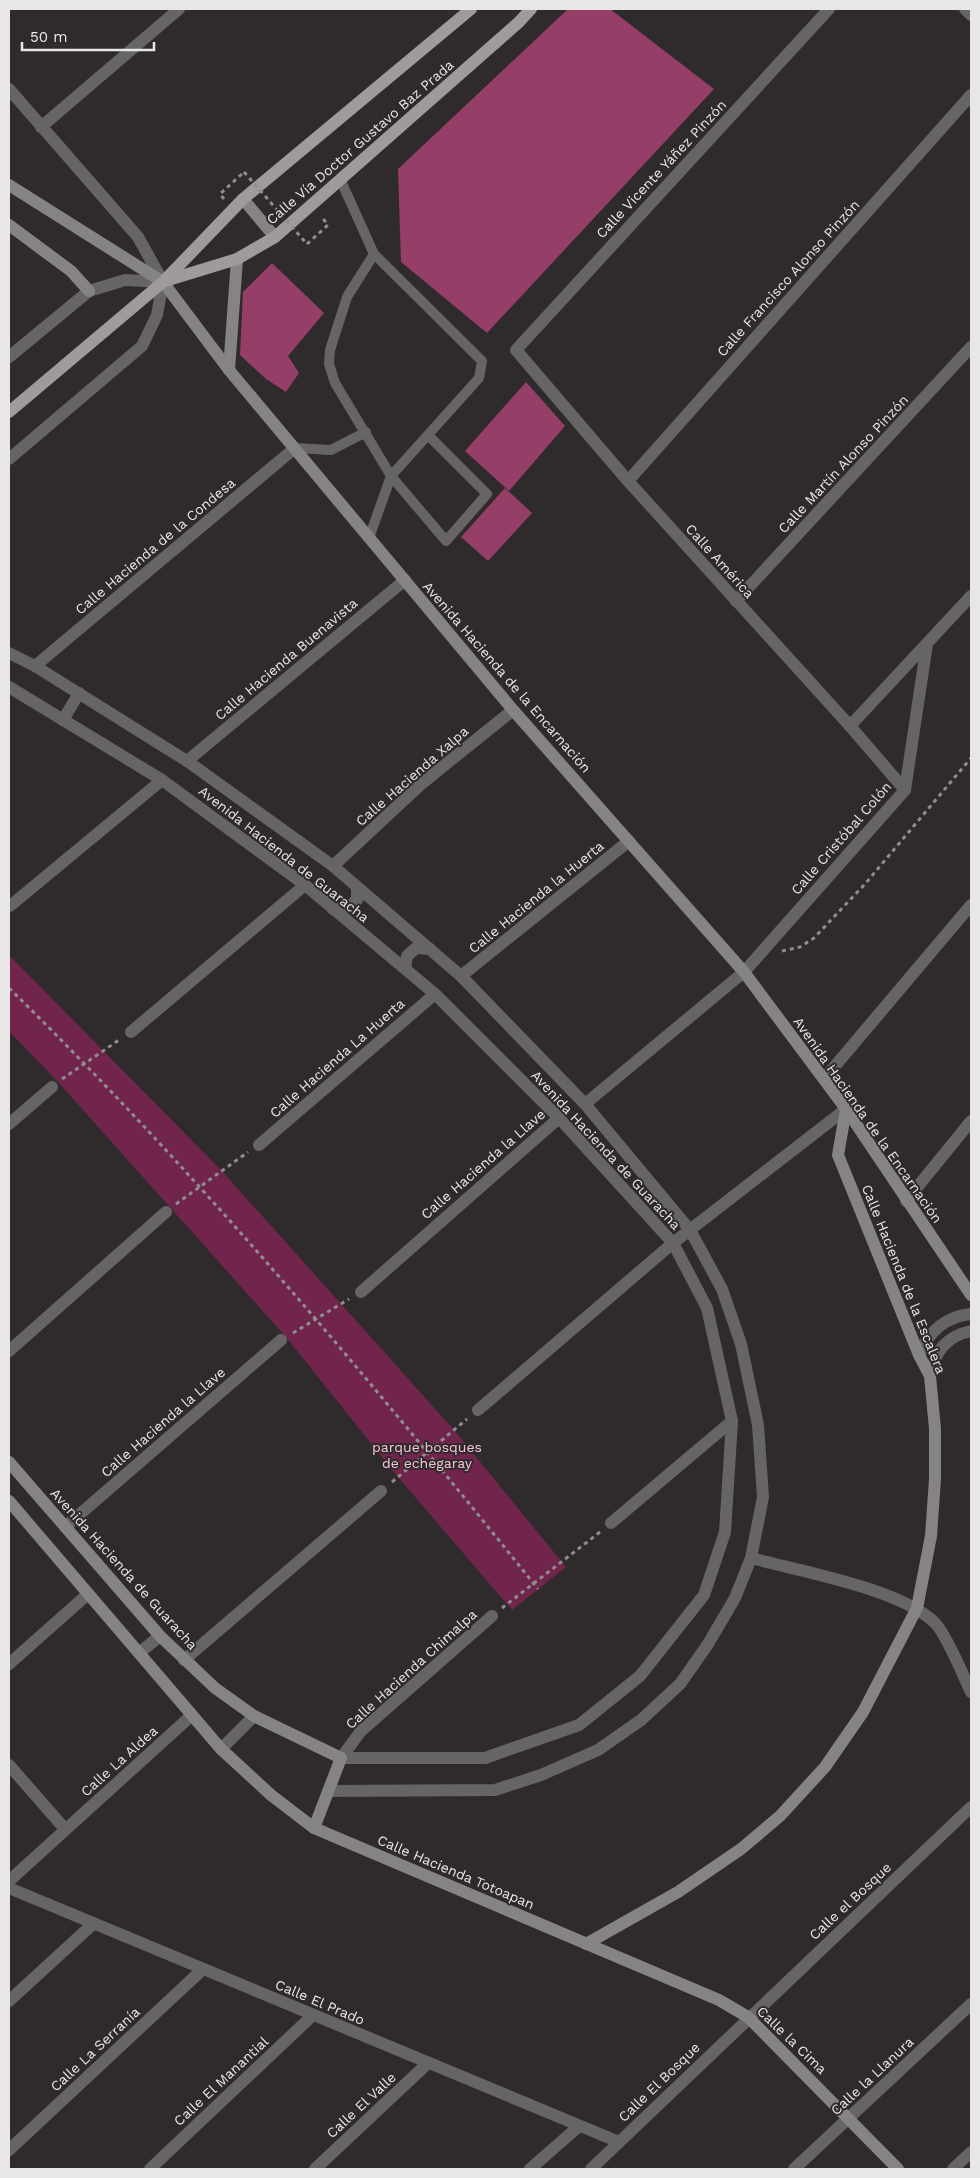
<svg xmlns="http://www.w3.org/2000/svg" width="980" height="2178" viewBox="0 0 980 2178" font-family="'Work Sans',sans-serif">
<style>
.green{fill:#72254c}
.building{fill:#943e68}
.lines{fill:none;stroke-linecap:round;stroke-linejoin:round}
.path{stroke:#908d8e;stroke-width:3;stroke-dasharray:4 4;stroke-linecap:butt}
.service{stroke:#666465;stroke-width:10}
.minor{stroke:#666465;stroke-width:12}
.tertiary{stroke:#666465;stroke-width:12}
.secondary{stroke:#868384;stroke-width:12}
.primary{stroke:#9f9b9d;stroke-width:12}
.path-bridge{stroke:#908d8e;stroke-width:3;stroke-dasharray:4 4;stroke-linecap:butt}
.labels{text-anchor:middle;stroke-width:4;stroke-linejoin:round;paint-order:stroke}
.street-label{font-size:14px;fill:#e8e6e7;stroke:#2f2b2c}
.park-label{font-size:14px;fill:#f6c4d8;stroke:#2f2b2c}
</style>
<rect width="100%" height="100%" fill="#2f2b2c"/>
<polygon class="green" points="9,955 222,1171 454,1430 566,1567 512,1610 398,1477 286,1337 58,1082 9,1031"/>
<g class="building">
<polygon points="568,9 610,9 714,89 487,333 401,262 398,169"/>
<polygon points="272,263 324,313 288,356 299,373 286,392 266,379 240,355 243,292"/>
<polygon points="526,382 565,426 509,491 465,451"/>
<polygon points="505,488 532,513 488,561 461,537"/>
</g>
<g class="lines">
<g class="path">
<polyline points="224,199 220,194 244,172"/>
<polyline points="307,244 328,225 321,216"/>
<polyline points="782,951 800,947 814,938 865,884 971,758"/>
<path d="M9,988C198,1173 373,1383 538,1589"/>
<polyline points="62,1079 119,1040"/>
<polyline points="176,1204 248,1152"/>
<polyline points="293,1333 349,1299"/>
<polyline points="392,1482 467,1419"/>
<polyline points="502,1608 600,1532"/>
</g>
<g class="service">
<polyline points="341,181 374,254 482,361 479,378 391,476 369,538"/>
<polyline points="374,254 347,297 330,350 329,364 335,383 391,476 446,541 487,494 429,436"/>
<polyline points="295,448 331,450 366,432"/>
</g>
<g class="minor">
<polyline points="829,9 516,350 628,481 850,726 905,790"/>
<polyline points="965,9 971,15"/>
<polyline points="9,89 138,237 163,282"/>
<polyline points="41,127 179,9"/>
<polyline points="628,481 971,95"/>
<polyline points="736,601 971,347"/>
<polyline points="9,653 35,666 187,761 333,866 461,976 585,1104 690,1230 722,1289 741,1344 758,1425 763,1497 751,1558 735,1598 708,1644 680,1684 641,1720 598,1750 541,1775 495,1790 328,1791"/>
<polyline points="35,666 295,448"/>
<polyline points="9,687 162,780 305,885 435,994 559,1118 673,1243 707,1308 732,1421 725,1532 704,1595 640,1676 579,1725 485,1758 341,1758"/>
<polyline points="63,720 79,693"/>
<polyline points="850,726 971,596"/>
<polyline points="187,761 405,580"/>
<polyline points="333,866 420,785 513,710"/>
<polyline points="10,906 162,780"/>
<polyline points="333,909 348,907 357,900 357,888"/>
<polyline points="405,969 407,956 416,948 430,949"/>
<polyline points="461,976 629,841"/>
<polyline points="131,1032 305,885"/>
<polyline points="824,1079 971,905"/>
<polyline points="585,1104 744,972 905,790 927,644"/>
<polyline points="9,1124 52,1087"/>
<polyline points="259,1145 435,994"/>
<polyline points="906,1201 971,1121"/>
<polyline points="361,1292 559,1118"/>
<polyline points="9,1351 166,1212"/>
<polyline points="478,1410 673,1243 846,1109"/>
<polyline points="611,1523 732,1421"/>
<polyline points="65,1527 281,1340"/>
<path d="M751,1558C799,1571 903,1589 936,1624C947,1636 963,1675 971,1692"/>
<polyline points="184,1660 381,1491"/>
<polyline points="9,1664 88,1594"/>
<polyline points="341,1758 361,1731 492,1616"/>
<polyline points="9,1765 65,1829"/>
<polyline points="9,1881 192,1715"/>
<polyline points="9,1888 619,2142"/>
<polyline points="9,2001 94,1923"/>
<polyline points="9,2150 203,1969"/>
<polyline points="150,2169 313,2015"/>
<polyline points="315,2169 428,2063"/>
<polyline points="530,2169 578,2127"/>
<polyline points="591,2169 971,1807"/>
<polyline points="794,2169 971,2004"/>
<polyline points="953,2169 971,2152"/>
</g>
<g class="tertiary">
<polyline points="9,357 89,291 125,280 163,282 157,315 142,346 9,459"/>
<path d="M919,1355C928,1332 946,1316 971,1314"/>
<path d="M930,1376C934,1351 947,1336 971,1331"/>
<polyline points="139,1653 160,1636"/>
<polyline points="221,1749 254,1716"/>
</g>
<g class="secondary">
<polyline points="9,185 163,282 229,370 513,710 744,972 846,1109 971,1295"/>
<polyline points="243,199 275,237"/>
<polyline points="9,225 71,271 89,291"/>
<polyline points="229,370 237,259"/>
<polyline points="9,1462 160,1636 215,1688 254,1716 341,1758 314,1828"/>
<polyline points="9,1501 221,1749 271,1795 314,1828 719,2000 748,2017 898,2169"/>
<polyline points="586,1944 678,1892 741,1849 780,1816 825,1767 863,1712 917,1608 931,1536 935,1479 935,1429 930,1376 919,1355 838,1155 846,1109"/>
</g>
<g class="primary">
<polyline points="165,281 237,259 275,237 519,22 531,9"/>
<polyline points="9,412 163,282 243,199 471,9"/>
</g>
<polyline class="path-bridge" points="244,172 307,244"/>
</g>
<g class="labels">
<g class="street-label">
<text transform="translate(360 142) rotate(-41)" y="5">Calle Vía Doctor Gustavo Baz Prada</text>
<text transform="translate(661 169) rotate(-47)" y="5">Calle Vicente Yáñez Pinzón</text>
<text transform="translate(788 278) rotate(-48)" y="5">Calle Francisco Alonso Pinzón</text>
<text transform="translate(843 464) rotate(-47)" y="5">Calle Martín Alonso Pinzón</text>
<text transform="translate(155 546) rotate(-40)" y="5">Calle Hacienda de la Condesa</text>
<text transform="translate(720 561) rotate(48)" y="5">Calle América</text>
<text transform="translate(286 659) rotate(-40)" y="5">Calle Hacienda Buenavista</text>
<text transform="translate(507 677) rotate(49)" y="5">Avenida Hacienda de la Encarnación</text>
<text transform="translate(412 776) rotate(-41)" y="5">Calle Hacienda Xalpa</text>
<text transform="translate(841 838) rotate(-49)" y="5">Calle Cristóbal Colón</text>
<text transform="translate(284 854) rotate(38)" y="5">Avenida Hacienda de Guaracha</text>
<text transform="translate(536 897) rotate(-39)" y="5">Calle Hacienda la Huerta</text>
<text transform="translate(337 1058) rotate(-41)" y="5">Calle Hacienda La Huerta</text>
<text transform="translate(868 1120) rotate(55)" y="5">Avenida Hacienda de la Encarnación</text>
<text transform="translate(606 1150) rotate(47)" y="5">Avenida Hacienda de Guaracha</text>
<text transform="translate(483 1164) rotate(-41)" y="5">Calle Hacienda la Llave</text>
<text transform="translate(904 1279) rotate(68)" y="5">Calle Hacienda de la Escalera</text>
<text transform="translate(163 1422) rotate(-41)" y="5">Calle Hacienda la Llave</text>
<text transform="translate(124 1569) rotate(48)" y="5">Avenida Hacienda de Guaracha</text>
<text transform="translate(411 1669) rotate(-42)" y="5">Calle Hacienda Chimalpa</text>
<text transform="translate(119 1761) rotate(-42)" y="5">Calle La Aldea</text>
<text transform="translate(456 1872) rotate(23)" y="5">Calle Hacienda Totoapan</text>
<text transform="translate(850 1901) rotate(-43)" y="5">Calle el Bosque</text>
<text transform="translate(320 2002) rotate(23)" y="5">Calle El Prado</text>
<text transform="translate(792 2040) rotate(44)" y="5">Calle la Cima</text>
<text transform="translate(95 2049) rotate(-43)" y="5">Calle La Serranía</text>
<text transform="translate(872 2076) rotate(-43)" y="5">Calle la Llanura</text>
<text transform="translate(221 2081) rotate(-43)" y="5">Calle El Manantial</text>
<text transform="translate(659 2082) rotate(-44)" y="5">Calle El Bosque</text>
<text transform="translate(361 2105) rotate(-43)" y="5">Calle El Valle</text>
</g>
<g class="park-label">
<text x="427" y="1452">parque bosques<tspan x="427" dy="16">de echegaray</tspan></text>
</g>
</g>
<rect width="980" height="2178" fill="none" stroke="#e8e6e7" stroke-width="20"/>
<path d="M22 42v8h132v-8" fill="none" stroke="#e8e6e7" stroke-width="2.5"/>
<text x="30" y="42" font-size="15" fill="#e8e6e7" stroke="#2f2b2c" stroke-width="4" paint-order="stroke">50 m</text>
</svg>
